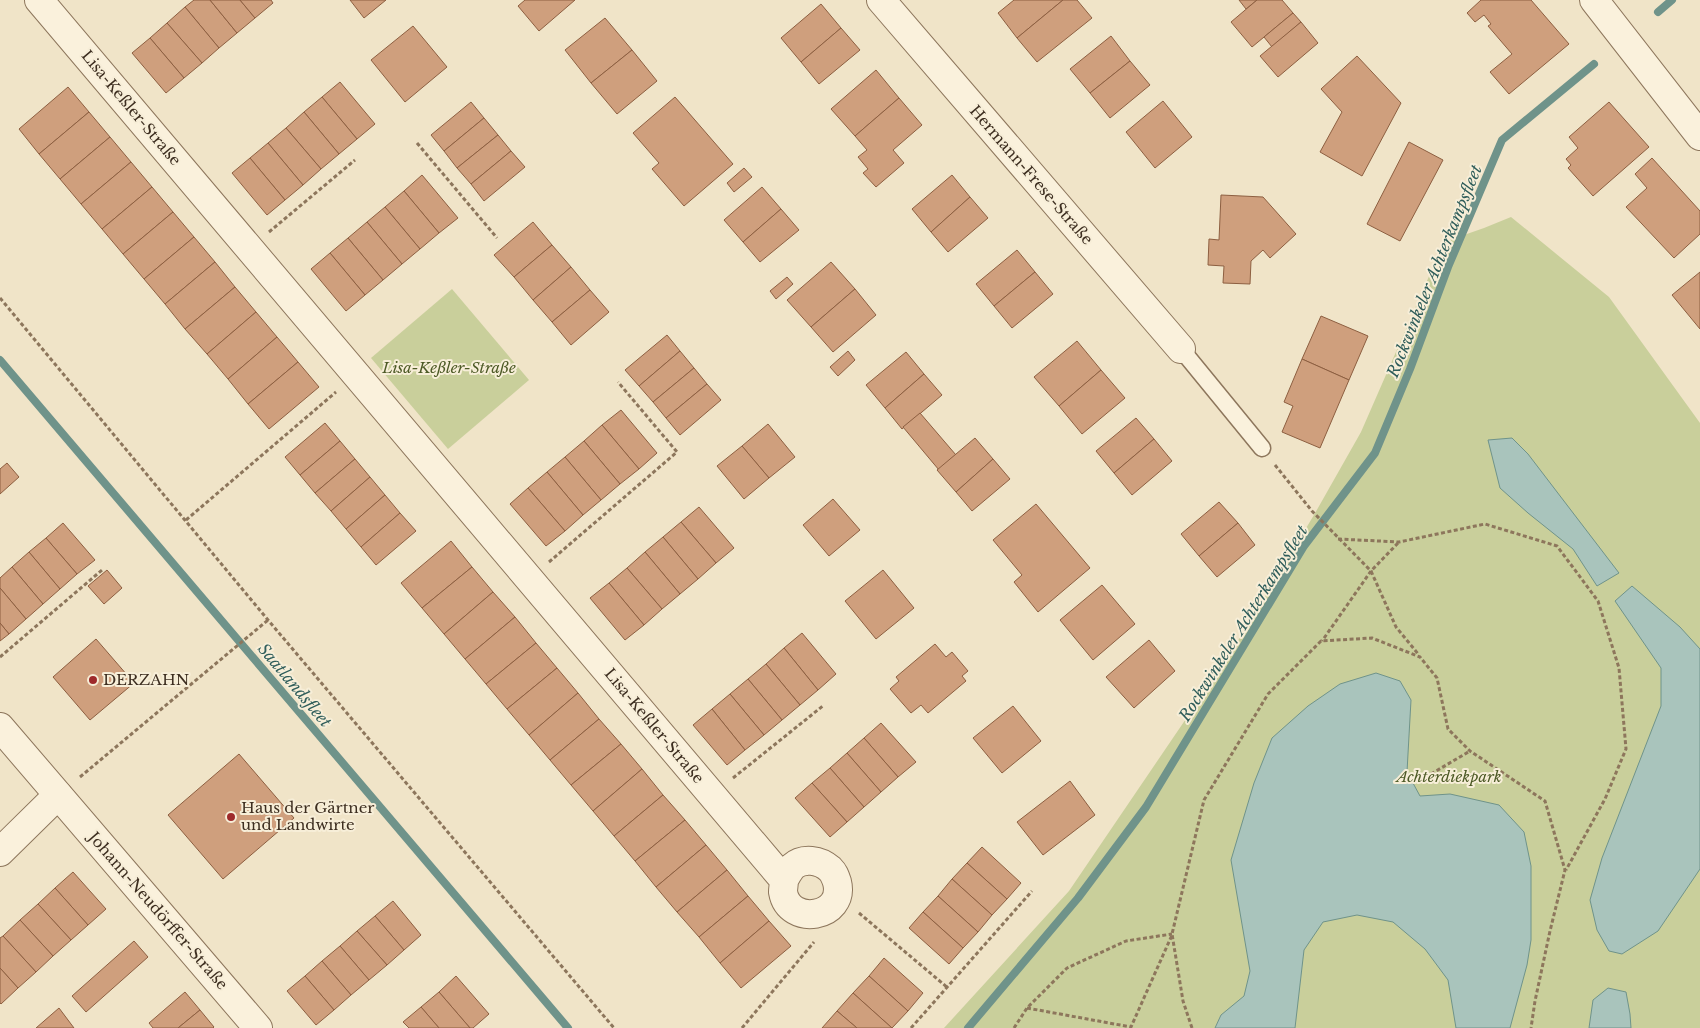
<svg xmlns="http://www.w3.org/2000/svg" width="1700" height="1028" viewBox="0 0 1700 1028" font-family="'Libre Baskerville',serif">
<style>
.green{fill:#c9cf9b}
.water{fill:#a9c4bc;stroke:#6f938a}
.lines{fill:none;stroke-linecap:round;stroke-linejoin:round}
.stream{stroke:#6f938a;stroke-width:8}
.building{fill:#cf9f7d;stroke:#8d5f41}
.service-casing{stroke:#8d765c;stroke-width:19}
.minor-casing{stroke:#8d765c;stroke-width:30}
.path{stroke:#8d765c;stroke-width:3;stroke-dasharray:4 2.5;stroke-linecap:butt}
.service{stroke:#faf1dc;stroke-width:16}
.minor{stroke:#faf1dc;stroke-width:28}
.poi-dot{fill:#9e2a2b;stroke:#f7eed8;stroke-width:2}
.labels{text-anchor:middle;stroke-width:4;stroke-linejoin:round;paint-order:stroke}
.street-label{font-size:15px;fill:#3d2e20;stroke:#f7eed8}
.park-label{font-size:15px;font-style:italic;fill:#4d5a26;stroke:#f7eed8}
.poi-label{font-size:15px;fill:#3d2e20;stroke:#f7eed8;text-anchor:start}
.water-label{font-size:16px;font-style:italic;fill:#2f5d5a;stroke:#f7eed8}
</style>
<rect width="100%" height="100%" fill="#f0e4c8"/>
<g class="green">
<polygon points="1511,217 1609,297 1700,423 1700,1028 944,1028 1069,891 1230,654 1314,515 1361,432 1444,242 1484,228"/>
<polygon points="452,289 529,380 448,449 371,358"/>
</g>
<g class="water">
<polygon points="1512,438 1528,454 1619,573 1597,586 1573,549 1528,513 1500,488 1488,440"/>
<polygon points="1632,586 1680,627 1700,649 1700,869 1658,931 1622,954 1609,951 1597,930 1590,900 1602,858 1661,706 1661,668 1615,601"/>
<polygon points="1376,673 1400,681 1411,700 1407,772 1420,796 1450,794 1499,805 1524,832 1531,866 1531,940 1527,965 1510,1028 1456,1028 1448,980 1425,949 1393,922 1357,915 1323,922 1304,950 1295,1028 1215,1028 1221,1015 1244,996 1250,971 1231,860 1254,783 1272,738 1308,706 1340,684"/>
<polygon points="1608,988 1626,992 1630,1014 1631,1028 1589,1028 1593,1000"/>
</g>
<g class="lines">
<g class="stream">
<polyline points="1658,12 1672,0"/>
<polyline points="0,360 568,1028"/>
<polyline points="968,1028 1078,898 1146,807 1304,546 1375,453 1410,369 1448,267 1502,140 1594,64"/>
</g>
</g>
<g class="building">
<polygon points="194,0 210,0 237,33 219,48 185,7"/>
<polygon points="210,0 240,0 255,18 237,33"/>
<polygon points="240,0 271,0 273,3 255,18"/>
<polygon points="350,0 386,0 364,18"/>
<polygon points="525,0 575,0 539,31 518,6"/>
<polygon points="1014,0 1063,0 1017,38 998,13"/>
<polygon points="1063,0 1077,0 1092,18 1037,62 1017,38"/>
<polygon points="1239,0 1257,0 1246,9"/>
<polygon points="1257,0 1282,0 1293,13 1252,47 1231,22"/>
<polygon points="1481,0 1531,0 1569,44 1509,94 1490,72 1512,54 1488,26 1491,24 1484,15 1475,22 1467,13"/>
<polygon points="821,4 841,28 801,62 781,38"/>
<polygon points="185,7 219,48 202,63 167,23"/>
<polygon points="1293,13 1301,22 1272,47 1264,37"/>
<polygon points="605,18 632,50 591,83 565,50"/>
<polygon points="1301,22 1318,43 1278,77 1260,56"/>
<polygon points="167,23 202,63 184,78 150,38"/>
<polygon points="413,26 447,67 405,102 371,60"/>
<polygon points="841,28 860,50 819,84 801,62"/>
<polygon points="1111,36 1130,61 1090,93 1070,69"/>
<polygon points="150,38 184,78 166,93 132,53"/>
<polygon points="632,50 657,81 617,114 591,83"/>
<polygon points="1357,56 1401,103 1362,176 1320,152 1342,112 1321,89"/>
<polygon points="1130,61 1150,85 1110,118 1090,93"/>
<polygon points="876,70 899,98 855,136 831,109"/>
<polygon points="340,82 375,124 357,139 322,97"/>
<polygon points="68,87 89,112 39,154 19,129"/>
<polygon points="322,97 357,139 339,154 304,112"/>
<polygon points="675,97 733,164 684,206 652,169 659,163 633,133"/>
<polygon points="899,98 922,125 893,150 904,163 876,187 863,173 868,169 858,157 867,150 855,136"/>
<polygon points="1163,101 1192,137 1155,168 1126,132"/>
<polygon points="471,102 484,118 444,151 431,135"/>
<polygon points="1609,102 1649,147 1593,196 1568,168 1571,165 1566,159 1578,148 1569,137"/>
<polygon points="89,112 110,137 60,179 39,154"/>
<polygon points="304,112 339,154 321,169 286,128"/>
<polygon points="484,118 498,135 457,168 444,151"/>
<polygon points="286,128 321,169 303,185 268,143"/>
<polygon points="498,135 511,151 471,184 457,168"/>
<polygon points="110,137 131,162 81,204 60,179"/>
<polygon points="1409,142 1443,160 1400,241 1367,224"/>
<polygon points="268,143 303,185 285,200 250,158"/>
<polygon points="511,151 525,167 484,201 471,184"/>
<polygon points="250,158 285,200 267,215 232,173"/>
<polygon points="1652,158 1700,211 1700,234 1674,258 1626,207 1647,188 1635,174"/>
<polygon points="131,162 152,187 102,229 81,204"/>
<polygon points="744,168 752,177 734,192 727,183"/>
<polygon points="422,175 458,218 439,233 404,191"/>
<polygon points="952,175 970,197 931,232 912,209"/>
<polygon points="152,187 173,212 123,254 102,229"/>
<polygon points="762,187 781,209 743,242 724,220"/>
<polygon points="404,191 439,233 420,249 385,207"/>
<polygon points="1221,195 1263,197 1296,234 1270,258 1263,250 1251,261 1250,284 1223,283 1224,266 1208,265 1209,239 1219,240"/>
<polygon points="970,197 988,218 948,252 931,232"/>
<polygon points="385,207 420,249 402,264 367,222"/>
<polygon points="781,209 799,230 760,262 743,242"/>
<polygon points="173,212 194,237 144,279 123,254"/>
<polygon points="367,222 402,264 383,280 348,238"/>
<polygon points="533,222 552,245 514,277 494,255"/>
<polygon points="194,237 215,262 165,304 144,279"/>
<polygon points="348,238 383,280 365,295 330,253"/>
<polygon points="552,245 571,267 533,300 514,277"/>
<polygon points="1017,250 1035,272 994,306 976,284"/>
<polygon points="330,253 365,295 346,311 311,269"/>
<polygon points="215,262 235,287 185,329 165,304"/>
<polygon points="831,262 855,289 811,327 787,300"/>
<polygon points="571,267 590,290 552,322 533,300"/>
<polygon points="1035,272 1053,294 1012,328 994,306"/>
<polygon points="1700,272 1700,329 1672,295"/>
<polygon points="787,277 793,284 776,299 770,291"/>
<polygon points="235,287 256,312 207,354 185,329"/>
<polygon points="855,289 876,315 833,352 811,327"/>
<polygon points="590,290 609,312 571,345 552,322"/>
<polygon points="256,312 277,337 228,379 207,354"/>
<polygon points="1321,316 1368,336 1349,380 1302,359"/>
<polygon points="667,335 680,351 639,386 625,370"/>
<polygon points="277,337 298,362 248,404 228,379"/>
<polygon points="1077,341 1101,370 1059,406 1034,377"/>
<polygon points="680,351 694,368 653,402 639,386"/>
<polygon points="848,351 855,360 838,376 830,367"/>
<polygon points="906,352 924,374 885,408 866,385"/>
<polygon points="1302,359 1349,380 1320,448 1282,432 1293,406 1284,402"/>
<polygon points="298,362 319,387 269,429 248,404"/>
<polygon points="694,368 707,384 666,418 653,402"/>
<polygon points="1101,370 1125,398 1082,434 1059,406"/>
<polygon points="924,374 942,395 902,429 885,408"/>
<polygon points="707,384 721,400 680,435 666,418"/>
<polygon points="621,410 657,453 639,469 602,425"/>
<polygon points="920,413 956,455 939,470 903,427"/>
<polygon points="1136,418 1154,439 1114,473 1096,451"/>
<polygon points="325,423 340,441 300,475 285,457"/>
<polygon points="768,424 795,457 769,478 742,446"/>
<polygon points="602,425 639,469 620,484 584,441"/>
<polygon points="975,438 993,459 956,492 937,470"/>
<polygon points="1154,439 1172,461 1132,495 1114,473"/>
<polygon points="340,441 355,459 315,493 300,475"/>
<polygon points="584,441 620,484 601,500 565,457"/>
<polygon points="742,446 769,478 744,499 717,466"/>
<polygon points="565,457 601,500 583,515 547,472"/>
<polygon points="355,459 370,477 331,511 315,493"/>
<polygon points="993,459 1010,479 972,511 956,492"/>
<polygon points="7,463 19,477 0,494 0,469"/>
<polygon points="547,472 583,515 565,531 528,488"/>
<polygon points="370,477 385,495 346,529 331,511"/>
<polygon points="528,488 565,531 546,546 510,504"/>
<polygon points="385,495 400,513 361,547 346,529"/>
<polygon points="833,499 860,530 829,556 803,525"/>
<polygon points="1219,502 1238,523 1199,556 1181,534"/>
<polygon points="1036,504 1090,568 1038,612 1014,582 1022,575 993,540"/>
<polygon points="699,507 734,548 716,563 681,522"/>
<polygon points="400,513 416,531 376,565 361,547"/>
<polygon points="681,522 716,563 698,579 663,537"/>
<polygon points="63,523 95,560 77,574 46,538"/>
<polygon points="1238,523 1255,545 1217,577 1199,556"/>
<polygon points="663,537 698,579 680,594 645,552"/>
<polygon points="46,538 77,574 60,589 29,552"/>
<polygon points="451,541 472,567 422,608 401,583"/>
<polygon points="29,552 60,589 43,604 12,567"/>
<polygon points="645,552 680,594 662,609 627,568"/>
<polygon points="12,567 43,604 26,619 0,588 0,578"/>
<polygon points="472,567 493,592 444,634 422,608"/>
<polygon points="627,568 662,609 644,625 609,583"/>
<polygon points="107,570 122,588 104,604 88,586"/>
<polygon points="883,570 914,608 876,639 845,601"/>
<polygon points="609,583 644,625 625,640 590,598"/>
<polygon points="1102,585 1135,624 1093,660 1060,620"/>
<polygon points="0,588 26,619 9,634 0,623"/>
<polygon points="493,592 515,617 465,659 444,634"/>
<polygon points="515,617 536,643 486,684 465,659"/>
<polygon points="0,623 9,634 0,641"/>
<polygon points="802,633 836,674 818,690 784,648"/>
<polygon points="96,639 134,683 90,720 53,677"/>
<polygon points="1149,640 1175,671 1134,708 1106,677"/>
<polygon points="536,643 557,668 507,709 486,684"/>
<polygon points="935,644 946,657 952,652 968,671 962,676 966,681 928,713 921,705 911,713 890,689 899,681 896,677"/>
<polygon points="784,648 818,690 800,705 766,664"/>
<polygon points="766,664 800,705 782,720 748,679"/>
<polygon points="557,668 578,693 529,735 507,709"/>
<polygon points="748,679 782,720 764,735 730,694"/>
<polygon points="578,693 599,719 550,760 529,735"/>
<polygon points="730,694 764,735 745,750 712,709"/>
<polygon points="1013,706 1041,741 1002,773 973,738"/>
<polygon points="712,709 745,750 727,765 693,725"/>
<polygon points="599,719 621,744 571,785 550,760"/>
<polygon points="881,723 916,762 898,777 864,738"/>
<polygon points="864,738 898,777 881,792 847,753"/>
<polygon points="621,744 642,769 593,811 571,785"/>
<polygon points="847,753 881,792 864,807 830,768"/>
<polygon points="239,754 294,818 223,879 168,815"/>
<polygon points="830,768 864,807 847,822 812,783"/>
<polygon points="642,769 663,795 614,836 593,811"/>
<polygon points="1070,781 1095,815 1043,855 1017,822"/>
<polygon points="812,783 847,822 830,837 795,798"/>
<polygon points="663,795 685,820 635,861 614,836"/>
<polygon points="685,820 706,845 656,887 635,861"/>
<polygon points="706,845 727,870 677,912 656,887"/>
<polygon points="982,847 1021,883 1007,899 967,863"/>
<polygon points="967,863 1007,899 992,915 952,879"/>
<polygon points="727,870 748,896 699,937 677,912"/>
<polygon points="73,872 106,909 88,925 55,888"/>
<polygon points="952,879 992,915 978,932 938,896"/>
<polygon points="55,888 88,925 71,940 38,904"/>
<polygon points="748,896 769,921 720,963 699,937"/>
<polygon points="938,896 978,932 963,948 923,912"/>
<polygon points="393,901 421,935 404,950 375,916"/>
<polygon points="38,904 71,940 53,956 20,920"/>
<polygon points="923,912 963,948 949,964 909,928"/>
<polygon points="375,916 404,950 387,965 357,931"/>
<polygon points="20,920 53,956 36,972 3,936"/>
<polygon points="769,921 791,946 741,988 720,963"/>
<polygon points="357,931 387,965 369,980 340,946"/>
<polygon points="3,936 36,972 18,988 0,968 0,938"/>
<polygon points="134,941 148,957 86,1012 72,996"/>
<polygon points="340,946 369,980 351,995 322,961"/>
<polygon points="884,958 923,993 908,1011 869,976"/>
<polygon points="322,961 351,995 334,1010 305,976"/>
<polygon points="0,968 18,988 1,1004 0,1003"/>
<polygon points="305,976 334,1010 316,1025 287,991"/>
<polygon points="456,976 489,1014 473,1028 470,1028 439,992"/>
<polygon points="869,976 908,1011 892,1028 853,993"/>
<polygon points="185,992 200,1010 178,1028 153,1028 149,1023"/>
<polygon points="439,992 470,1028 439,1028 421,1007"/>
<polygon points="853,993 892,1028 857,1028 837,1011"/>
<polygon points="421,1007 439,1028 409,1028 403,1022"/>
<polygon points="59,1008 74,1028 36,1028"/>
<polygon points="200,1010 214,1027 213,1028 178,1028"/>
<polygon points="837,1011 857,1028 822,1028"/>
</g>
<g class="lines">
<g class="service-casing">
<polyline id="service" points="1181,349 1262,448"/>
</g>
<g class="minor-casing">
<g id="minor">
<path d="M39,0L784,880C784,884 783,888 783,892C789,927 846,918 837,882C835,876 834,873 830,869C820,860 803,857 792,867C789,871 786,876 784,880"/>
<polyline points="881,0 1181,349"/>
<polyline points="1594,0 1700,136"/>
<polyline points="0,727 258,1028"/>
<polyline points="0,852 58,795"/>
</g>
</g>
<g class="path">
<polyline points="417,143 497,238"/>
<polyline points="269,232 355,160"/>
<polyline points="0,298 268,620 614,1028"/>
<polyline points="1275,465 1312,511 1371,571 1322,641"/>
<polyline points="186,520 336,392"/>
<polyline points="1338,539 1399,542 1485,524 1557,546 1598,601 1619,668 1626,749 1605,799 1566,870"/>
<polyline points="1398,543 1371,571 1396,627 1419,655"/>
<polyline points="549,562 677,452 618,382"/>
<polyline points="0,657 102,570"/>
<polyline points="1431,774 1470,751"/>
<polyline points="80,777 268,620"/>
<polyline points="733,778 824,705"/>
<polyline points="859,913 948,988"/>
<polyline points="1027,1008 1131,1027 1172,935"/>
<polyline points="742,1028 814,942"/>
<polyline points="911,1028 1032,891"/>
<polyline points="1014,1028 1027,1008 1067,968 1126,941 1172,934"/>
<polyline points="1192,1028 1183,1001 1172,934 1204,800 1268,694 1321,641 1372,638 1420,657 1437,678 1448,729 1470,751 1545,801 1565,870 1550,931 1535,1001 1531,1028"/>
</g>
<use href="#service" class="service"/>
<use href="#minor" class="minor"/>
</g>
<g class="poi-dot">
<circle cx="93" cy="680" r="5"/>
<circle cx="231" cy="817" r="5"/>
</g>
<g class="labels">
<g class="street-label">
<text transform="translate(131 108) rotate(50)" y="5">Lisa-Keßler-Straße</text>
<text transform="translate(1031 175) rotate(49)" y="5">Hermann-Frese-Straße</text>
<text transform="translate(654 726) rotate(50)" y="5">Lisa-Keßler-Straße</text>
<text transform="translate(158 911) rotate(49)" y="5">Johann-Neudörffer-Straße</text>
</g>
<g class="park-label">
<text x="449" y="373">Lisa-Keßler-Straße</text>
<text x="1449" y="782">Achterdiekpark</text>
</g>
<g class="poi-label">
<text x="103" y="685">DERZAHN</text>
<text x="241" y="813">Haus der Gärtner<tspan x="241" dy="17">und Landwirte</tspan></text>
</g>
<g class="water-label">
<text transform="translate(1434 271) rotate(-68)" y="6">Rockwinkeler Achterkampsfleet</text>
<text transform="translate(1243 623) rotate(-58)" y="6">Rockwinkeler Achterkampsfleet</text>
<text transform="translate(295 685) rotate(50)" y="6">Saatlandsfleet</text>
</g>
</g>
</svg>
